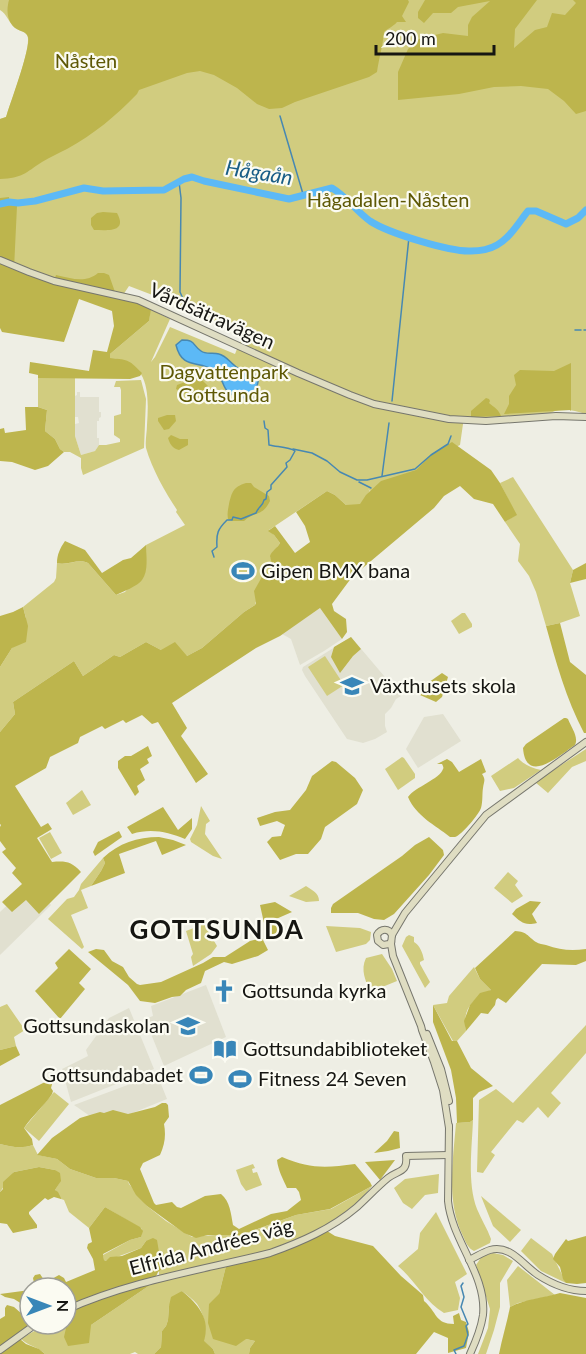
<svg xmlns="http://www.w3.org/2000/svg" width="586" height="1354" viewBox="0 0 586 1354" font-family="Lato,sans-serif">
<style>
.built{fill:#e1e0d0}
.green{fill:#d1cc7f}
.forest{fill:#bdb54d}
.water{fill:#5cb9f6;stroke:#4788b2;stroke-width:1.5}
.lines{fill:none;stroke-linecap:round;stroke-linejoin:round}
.stream{stroke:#4788b2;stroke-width:1.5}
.river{stroke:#5cb9f6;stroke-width:7}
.secondary-casing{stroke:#76766d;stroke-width:8}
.secondary{stroke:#dfddc2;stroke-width:6}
.labels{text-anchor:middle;stroke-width:4.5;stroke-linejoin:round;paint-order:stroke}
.park-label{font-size:20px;fill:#5e5805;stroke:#fbfbf2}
.street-label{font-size:20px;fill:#161612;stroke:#fbfbf2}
.poi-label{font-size:20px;fill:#161612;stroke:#fbfbf2;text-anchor:start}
.water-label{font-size:21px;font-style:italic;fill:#195d86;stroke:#fbfbf2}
.district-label{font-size:26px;font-weight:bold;letter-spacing:1.5px;fill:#161612;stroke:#fbfbf2}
</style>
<rect width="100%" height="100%" fill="#eeeee4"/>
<g class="built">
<polygon points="77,392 80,392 80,397 99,397 99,412 101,412 101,417 99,418 99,421 97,421 97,438 99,438 99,445 95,451 81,455 75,436 75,424 79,423 78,417 75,417 75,396 77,395"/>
<polygon points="320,608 342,639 324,651 300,665 291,639 282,634"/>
<polygon points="351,637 401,696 396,699 391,708 385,714 385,726 387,732 375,739 363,743 347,739 305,676 302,670 303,667"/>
<polygon points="443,714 461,741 418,768 406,749 424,717"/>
<polygon points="31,883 51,905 0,955 0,912"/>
<polygon points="206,985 226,1037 164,1066 145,1019 153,1016 151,1006"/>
<polygon points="129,1008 154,1069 71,1102 62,1069 88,1056 86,1050 109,1018"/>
<polygon points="157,1074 167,1099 103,1125 74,1105"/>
</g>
<g class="green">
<path d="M0,0H586V414C575,411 561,406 551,413L497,418L464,417L460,445L432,458L414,478L375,494L368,489L370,491L360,505H346L335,495L327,491L269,530L274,535L280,543L270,557L274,564V567L263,575L255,605L244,612L202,648L187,656L161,650L146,642L120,657L114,655L83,676L74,661L13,702L15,714L0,732V667L12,648L26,618L23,607L54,582L56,578L57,563C68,566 79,558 88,563L116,595L125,592L146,566V545L185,525L176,512L177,510C165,492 152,469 146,448C145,441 147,432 147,425C149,394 150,361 110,358V354L149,321L150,309L170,319L151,362L155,357L170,327L235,354L243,334L176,304L129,286L123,295L44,276L0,258V119L6,117L7,114C11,101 33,44 27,35C24,31 19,31 15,28C9,23 7,14 0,10Z"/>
<polygon points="38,378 75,378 75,436 81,455 95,451 99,445 106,445 120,442 120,439 114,435 114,416 121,414 121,390 120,387 114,387 116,381 141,380 146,399 144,448 83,475 81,468 81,458 70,452 64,452 60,449 55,439 45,431 47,410 38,407"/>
<polygon points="513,477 573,570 570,583 580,616 560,623 546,626 536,592 529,576 518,561 520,544 505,522 516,515 500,483"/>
<polygon points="462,613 465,613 472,624 472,627 459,634 451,621"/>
<polygon points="325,656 344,685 327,696 308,667"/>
<polygon points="586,749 586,761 572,767 548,793 535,782"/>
<polygon points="402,757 404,758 415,774 415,778 398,790 385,769"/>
<path d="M518,758C524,765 532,768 541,770L514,788L500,791L491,776Z"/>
<polygon points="82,790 91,805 73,815 66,803"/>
<polygon points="201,806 210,821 206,824 205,834 222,859 213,856 191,842 190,839 197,825"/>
<polygon points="50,832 62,853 51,859 39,838"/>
<polygon points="103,858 105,863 101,871 91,886 81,890 88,908 71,915 84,947 82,949 48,919 67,899 74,897 79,890 81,884"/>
<polygon points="508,872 518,881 515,885 523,896 512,903 494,888"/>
<path d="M306,886C312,890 319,893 319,901L306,902L289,896Z"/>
<polygon points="204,924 217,946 211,954 193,966 191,957 193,954 186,931"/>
<polygon points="326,926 360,928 371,932 370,940 366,944 336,952"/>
<path d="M409,935L414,937V942C420,945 423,954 424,960L420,962V964L430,982L425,988L402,946L406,937Z"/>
<path d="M382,954L392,969L397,981L370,992C366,981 360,970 366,958Z"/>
<path d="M474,967L480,979L491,990C472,1000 462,1008 466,1031L457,1041H453L433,1005L447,1003L449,996Z"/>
<polygon points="7,1004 25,1030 14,1037 16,1046 0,1050 0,1007"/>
<polygon points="586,1025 586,1053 551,1093 561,1103 548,1118 538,1107 523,1123 517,1120 491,1152 495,1155 483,1173 477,1172 479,1100 496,1089 513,1103"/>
<polygon points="54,1092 69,1104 39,1141 24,1128"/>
<path d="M473,1120C472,1147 467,1183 477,1209C481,1219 487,1228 491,1239L490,1243L474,1251C468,1248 466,1243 463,1236C446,1201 453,1161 456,1123L470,1122Z"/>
<path d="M0,1144C12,1147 21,1149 33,1145L38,1155L57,1159L70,1169L96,1178H114L128,1181L129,1184L147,1206L166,1221L192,1237L226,1234L242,1235L296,1215L331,1209L372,1186C366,1193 360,1201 353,1206C298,1251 226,1261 159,1276V1252L146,1241L141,1248L106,1261L104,1260L103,1255L130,1240L141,1237L142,1229L105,1207L89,1228L69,1212L64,1200L61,1199L55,1190L60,1182L55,1170L39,1167L14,1172L0,1192Z"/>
<polygon points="253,1164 255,1168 252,1169 253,1173 257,1172 262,1185 246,1191 241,1184 236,1170"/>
<polygon points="439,1174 438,1193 425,1195 412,1209 403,1203 394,1188 405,1179"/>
<polygon points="481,1196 521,1230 510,1242 493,1226"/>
<path d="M436,1212L467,1274L455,1282L460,1298L458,1310L444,1313C425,1302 415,1280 398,1266L418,1249L420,1233Z"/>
<polygon points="531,1238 552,1254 566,1283 541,1271 521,1251"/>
<polygon points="493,1253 503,1255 513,1261 500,1283 500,1307 494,1330 486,1354 478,1354 488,1328 490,1309 476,1265 482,1256"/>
<path d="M226,1266L219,1294L246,1339L255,1341L250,1348L249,1354H215L213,1349L203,1341C208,1330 204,1314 197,1304C193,1299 187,1295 182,1291L169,1306L168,1320L166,1326L162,1331L161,1347L154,1354H138L135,1352L130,1354H45C39,1347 28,1346 21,1339C35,1331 51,1318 66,1328L91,1325L153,1283Z"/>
<polygon points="518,1266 555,1295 518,1303 510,1307 507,1280"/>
</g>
<g class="forest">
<path d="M9,0H408L409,2L402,16L406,22H397C393,27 388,28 384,32C383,45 379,58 377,72L369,77L295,102L282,108L269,109L257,104L237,88L214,75L200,71L187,73L139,90L137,94C116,116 94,134 67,149C59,153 50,157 42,162C25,173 23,178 0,179V119L6,117L7,114C11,101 31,47 28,37C26,31 22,32 17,29C7,23 6,11 9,0Z"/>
<polygon points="425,0 537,0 515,29 514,48 535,30 547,27 552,13 565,15 576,3 573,0 586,0 586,111 576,114 564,101 548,89 521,86 494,87 459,94 398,100 398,72 408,49 419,39 443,33 468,36 468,25 472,17 490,1 458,7 451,13 433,13 424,23 418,18 418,12"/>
<path d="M9,197V202L18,203L17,206L14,269L54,284L137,303L151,309L149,321L110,354V358C130,360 129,360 142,373L140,376L130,379L38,378V375L29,373L30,362L89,371L93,350L107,352L114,326L112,311L79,299L64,342L2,332L0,328V198Z"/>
<path d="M103,212L117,213C128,233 107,230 94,230L91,225V218L97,213Z"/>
<path d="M98,273H104L109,275L115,292L55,278L56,275C71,278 85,284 98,273Z"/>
<polygon points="571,363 571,411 570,410 504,414 509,404 509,396 516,385 514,375 520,370 554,371"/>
<polygon points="196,378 202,380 208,386 206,392 189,396 176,389 177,385"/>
<path d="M486,398L489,399L490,401L489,403C494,407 499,410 501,416L471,417V411Z"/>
<polygon points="25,407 38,407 47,410 45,431 55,439 60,449 64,452 48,466 35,470 12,462 0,461 0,429 4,428 5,433 26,430"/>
<polygon points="167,415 175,415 176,421 169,429 164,430 158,421 158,418"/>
<path d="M171,435L180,439H188V445L179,450C172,448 170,444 168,438Z"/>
<path d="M452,442L491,470L500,483L517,515L505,522L493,504L474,499L460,486L444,496L434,508L352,577L332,604L334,611L346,619L347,632L342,639L320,608L280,636L256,648L172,703L187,728L181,736L208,774L196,783L158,722L152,724L142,715L126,723L123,720L105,729L102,726L80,737L78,743L50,757L46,768L15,786L41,827L48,823L52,829L37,838L52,862C65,861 71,861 81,872L39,914L26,900L12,912L2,902L22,884L12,873L16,868L2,852L6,849L0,841V827L1,825L0,824V732L15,714L13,702L74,661L83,676L114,655L120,657L146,642L161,650L175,642L187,656L202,648L244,612L255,605L256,603L254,591L263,575L273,567C273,564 270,559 270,556C271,552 278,547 280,543L274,535L268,531L275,526L295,553L310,542L305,526L296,512L327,491L335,495L346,505L360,504L366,495L381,481L416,470L432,454Z"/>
<path d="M246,483H251L254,487L269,496L270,501C262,517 255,511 244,521H233L228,519C227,513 228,510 229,504C232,492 233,487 246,483Z"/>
<path d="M65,541L85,550L102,573L123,560L131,558L146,545C146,555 149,571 142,580C138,586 122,592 116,595L88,563C79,558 67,566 57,563C57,555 60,548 65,541Z"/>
<polygon points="586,563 586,579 570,583 573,570"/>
<polygon points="23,607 28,626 26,642 12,648 0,667 0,616 13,612"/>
<path d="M560,623L570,662L586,675V733H584C566,699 556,662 546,626Z"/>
<polygon points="351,637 361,649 353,656 340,673 331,657 334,647"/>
<polygon points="442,673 448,677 442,697 436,702 420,695 425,685"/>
<path d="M564,718H566L568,719C571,727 579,737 575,745C560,755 526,786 523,748L526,744Z"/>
<polygon points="148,746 152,756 147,759 149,763 140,769 145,780 137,786 139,792 135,796 118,768 118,761 125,756 131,756"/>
<path d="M447,759L452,762L459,772L481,759L486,772L482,774C486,780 484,781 483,788C482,794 483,801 481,808C479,814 462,835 455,837C453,837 452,837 450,837C435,825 416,816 408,797C415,787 440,779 443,769C444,768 443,766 442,764H437Z"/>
<polygon points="332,761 336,762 355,778 363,790 357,804 325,827 321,839 308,854 296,854 280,860 267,842 272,837 281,836 285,825 277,821 260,826 257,818 275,812 290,810 306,790 312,776"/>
<path d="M163,807L178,830L192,818V829L185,839C168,832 151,828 132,834L127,827Z"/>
<polygon points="119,831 122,837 95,856 93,852 98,842"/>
<path d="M159,837L173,840L186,845L162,855L156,841L119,854L125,873L91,886L101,871L105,863L103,858C119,843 137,837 159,837Z"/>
<polygon points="429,837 443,850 444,855 429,875 394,914 384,920 374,919 358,913 331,913 331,908 333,904 402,856 415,845"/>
<path d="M530,901L541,902L532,914L537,923C524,926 521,922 512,914L516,909Z"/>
<polygon points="275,902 292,912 276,919 280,933 268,941 260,905"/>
<path d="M515,931C528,932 527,936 536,942C539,944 543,944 546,945C560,950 571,951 586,949V961L576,965L542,964L506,1003L498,998L496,1000L495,1005L488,1014L481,1013L466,1031L464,1021L470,1005L480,993L491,990L480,979L475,968Z"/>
<polygon points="262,938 268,950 258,956 232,964 224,962 205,971 201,983 186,990 180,996 172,997 155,1003 140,1001 128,985 88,952 96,949 104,950 112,961 123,967 129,977 137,984 140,985 161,982 203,963 213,957 225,957 250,941"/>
<polygon points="69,949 91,969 79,983 85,989 60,1019 35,991 58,968 55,963"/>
<polygon points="433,1005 452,1041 457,1041 471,1068 493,1086 479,1092 473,1098 473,1120 470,1122 457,1123 456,1098 451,1070 433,1022"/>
<polygon points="16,1046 20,1055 0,1066 0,1050"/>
<path d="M52,1074L54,1077L51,1088L53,1091L52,1094C44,1106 32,1116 24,1128L32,1139L33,1145C21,1149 12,1147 0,1144V1105L45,1082Z"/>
<path d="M162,1103H166L168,1105L169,1117L164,1124C166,1135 165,1144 160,1155L143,1163L140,1169L154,1203L156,1205L172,1202L177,1207L181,1208L205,1196L221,1194C230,1201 231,1214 233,1225L239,1229L271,1214L287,1211L301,1200L299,1192L296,1188H287C283,1179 278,1170 277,1160L282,1157C310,1169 326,1168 355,1164L370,1182L372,1186L330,1209L296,1215L241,1235H208L196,1238L184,1233L147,1206L136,1195L128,1181L114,1178H96L70,1169L57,1159L37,1155L52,1138L80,1118L100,1112L104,1113L113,1110L128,1114L155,1107Z"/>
<polygon points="394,1131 399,1132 400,1148 388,1151 374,1153 387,1141"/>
<polygon points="395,1160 380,1180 365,1162"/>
<polygon points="39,1167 55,1170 60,1173 61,1181 55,1190 58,1192 61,1198 61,1199 54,1197 48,1200 45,1198 29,1212 29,1214 37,1225 37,1228 13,1233 7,1224 0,1223 0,1192 3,1189 3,1182 14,1172"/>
<polygon points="105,1207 140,1227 143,1231 141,1237 130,1240 103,1254 104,1260 106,1261 110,1257 122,1256 141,1248 146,1241 153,1238 157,1240 159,1252 163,1252 166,1257 166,1261 163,1268 158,1272 153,1283 91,1325 89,1343 68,1346 64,1337 66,1328 59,1324 66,1324 66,1288 35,1288 33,1278 35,1275 40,1274 44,1280 48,1281 59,1275 64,1278 66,1282 95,1270 93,1259 87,1248 88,1244 92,1242 89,1228"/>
<path d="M327,1231L335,1236L373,1246L401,1276L423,1295L424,1301C437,1312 435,1324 454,1324L453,1316L459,1313L461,1320L466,1322L469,1332L466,1348L448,1353V1338L434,1332L416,1354H249L250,1348L255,1341L246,1339L236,1346L213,1339L208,1323L209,1304L219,1294L226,1266Z"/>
<polygon points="586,1236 586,1283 577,1284 566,1283 563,1279 560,1267 553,1259 555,1254 566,1239 568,1241"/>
<polygon points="30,1290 30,1309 14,1299 5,1297 0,1294"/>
<path d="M182,1291C198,1304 211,1319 204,1341L213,1349L215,1354H154L161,1347L162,1331L166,1326L168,1320L169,1306L171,1297Z"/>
<path d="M560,1293L586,1298V1354H499C502,1338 507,1323 510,1307C525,1299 543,1298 560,1293Z"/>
<polygon points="7,1305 14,1307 30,1321 30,1324 15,1335 26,1344 39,1349 45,1354 0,1354 0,1319 5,1316 5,1308"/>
</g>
<path class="water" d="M182,340C196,340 192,345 201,351C206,355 213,352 219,354C227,356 231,364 238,368C242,370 247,371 251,373C265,379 255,392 246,398C216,395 229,380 213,370C199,360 182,370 176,345Z"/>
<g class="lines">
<g class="stream">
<polyline points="280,116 303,194"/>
<polyline points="179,182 181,198 180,292 184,301 183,310"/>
<polyline points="575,330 581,330"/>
<polyline points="584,330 586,330"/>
<polyline points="251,395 254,401"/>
<polyline points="392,401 409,237"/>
<polyline points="293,449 312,453 327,461 340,472 357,480 367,480 415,469 431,455 448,444 451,436"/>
<polyline points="382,476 389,423"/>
<polyline points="359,482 371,488"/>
<path d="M214,557L212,551L217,547C216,533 218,529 227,520H232L233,517L241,519L256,513C258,507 263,506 264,500L266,499L267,492L271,489V485L287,467L286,463L290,460L295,451C289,447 277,447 269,445L268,430L265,428L264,421"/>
<polyline points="456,1354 454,1350 464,1346 468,1335 466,1326 468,1324 461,1307 464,1297 461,1286 463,1283"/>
</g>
<path class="river" d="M0,204L9,202L18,203L35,201L84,188L103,191L164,190L184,179L192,177L204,181L289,199L332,188C347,197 356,211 370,221C388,233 450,252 471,251C479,251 490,249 497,245C510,238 519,222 528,211H536L566,224L578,218L586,210"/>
<g class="secondary-casing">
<g id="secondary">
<polyline points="0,260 29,272 54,281 138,300 298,373 350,395 374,404 449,419 486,421 556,416 586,417"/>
<path d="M391,942L389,944L383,945L378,941L377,935C381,928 389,928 392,935"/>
<polyline points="427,1034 441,1069 449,1101"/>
<path d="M449,1126L448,1201C452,1241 487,1275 483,1315C481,1329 476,1341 470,1354"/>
<polyline points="449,1128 443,1090 434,1062 422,1030 421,1026 393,956 391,944 392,935 405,913 486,815 586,742"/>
<path d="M469,1260C476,1257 483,1252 490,1250C510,1244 523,1265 538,1275C552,1284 569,1291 586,1291"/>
<path d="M66,1310C130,1281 202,1270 270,1253C301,1242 331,1229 357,1207C367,1198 377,1187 388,1178C398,1170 408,1173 406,1156L448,1155"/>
<polyline points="0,1350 36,1324"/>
</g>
</g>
<use href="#secondary" class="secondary"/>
</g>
<defs>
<g id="stadium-bare" transform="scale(1.8)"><path d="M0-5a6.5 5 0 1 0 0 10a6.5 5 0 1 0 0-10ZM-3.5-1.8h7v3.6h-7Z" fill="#3886b8" stroke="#fbfbf2" stroke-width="2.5" paint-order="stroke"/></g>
<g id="school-bare" transform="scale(1.8)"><path d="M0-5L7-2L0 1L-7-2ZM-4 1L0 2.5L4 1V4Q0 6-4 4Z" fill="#3886b8" stroke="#fbfbf2" stroke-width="2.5" paint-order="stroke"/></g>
<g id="church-bare" transform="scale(1.8)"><path d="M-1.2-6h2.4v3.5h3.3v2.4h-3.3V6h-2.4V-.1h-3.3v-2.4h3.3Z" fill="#3886b8" stroke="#fbfbf2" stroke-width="2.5" paint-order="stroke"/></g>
<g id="library-bare" transform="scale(1.8)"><path d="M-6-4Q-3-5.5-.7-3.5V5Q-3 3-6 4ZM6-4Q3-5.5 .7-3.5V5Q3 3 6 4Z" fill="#3886b8" stroke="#fbfbf2" stroke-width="2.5" paint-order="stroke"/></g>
</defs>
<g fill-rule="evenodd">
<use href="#stadium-bare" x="243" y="571"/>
<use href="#school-bare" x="352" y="686"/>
<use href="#church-bare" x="224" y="991"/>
<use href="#school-bare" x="188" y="1026"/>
<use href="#library-bare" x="225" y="1049"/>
<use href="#stadium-bare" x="201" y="1075"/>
<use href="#stadium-bare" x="240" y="1079"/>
</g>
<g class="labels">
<g class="park-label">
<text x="86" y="68">Nåsten</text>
<text x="388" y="207">Hågadalen-Nåsten</text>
<text x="224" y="379">Dagvattenpark<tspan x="224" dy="23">Gottsunda</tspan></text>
</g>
<g class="street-label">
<text transform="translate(212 316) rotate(24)" y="7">Vårdsätravägen</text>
<text transform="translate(211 1247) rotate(-15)" y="7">Elfrida Andrées väg</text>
</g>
<g class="poi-label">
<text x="261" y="578">Gipen BMX bana</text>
<text x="370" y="693">Växthusets skola</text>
<text x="242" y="998">Gottsunda kyrka</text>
<text x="170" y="1033" text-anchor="end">Gottsundaskolan</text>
<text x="243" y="1056">Gottsundabiblioteket</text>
<text x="183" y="1082" text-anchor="end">Gottsundabadet</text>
<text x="258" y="1086">Fitness 24 Seven</text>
</g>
<g class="water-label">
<text transform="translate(259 173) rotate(9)" y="7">Hågaån</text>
</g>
<g class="district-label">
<text x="217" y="939">GOTTSUNDA</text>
</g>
</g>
<g transform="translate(48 1306) rotate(90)"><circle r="28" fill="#fbfbf2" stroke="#9f9f98" stroke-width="1.5"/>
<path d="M0-4.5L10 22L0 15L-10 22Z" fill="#3886b8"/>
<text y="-9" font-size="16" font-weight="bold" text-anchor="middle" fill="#161612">N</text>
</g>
<path d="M376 45v9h118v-9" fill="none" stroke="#161612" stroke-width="3"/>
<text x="385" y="45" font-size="18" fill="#161612" stroke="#fbfbf2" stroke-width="4.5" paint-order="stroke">200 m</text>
</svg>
